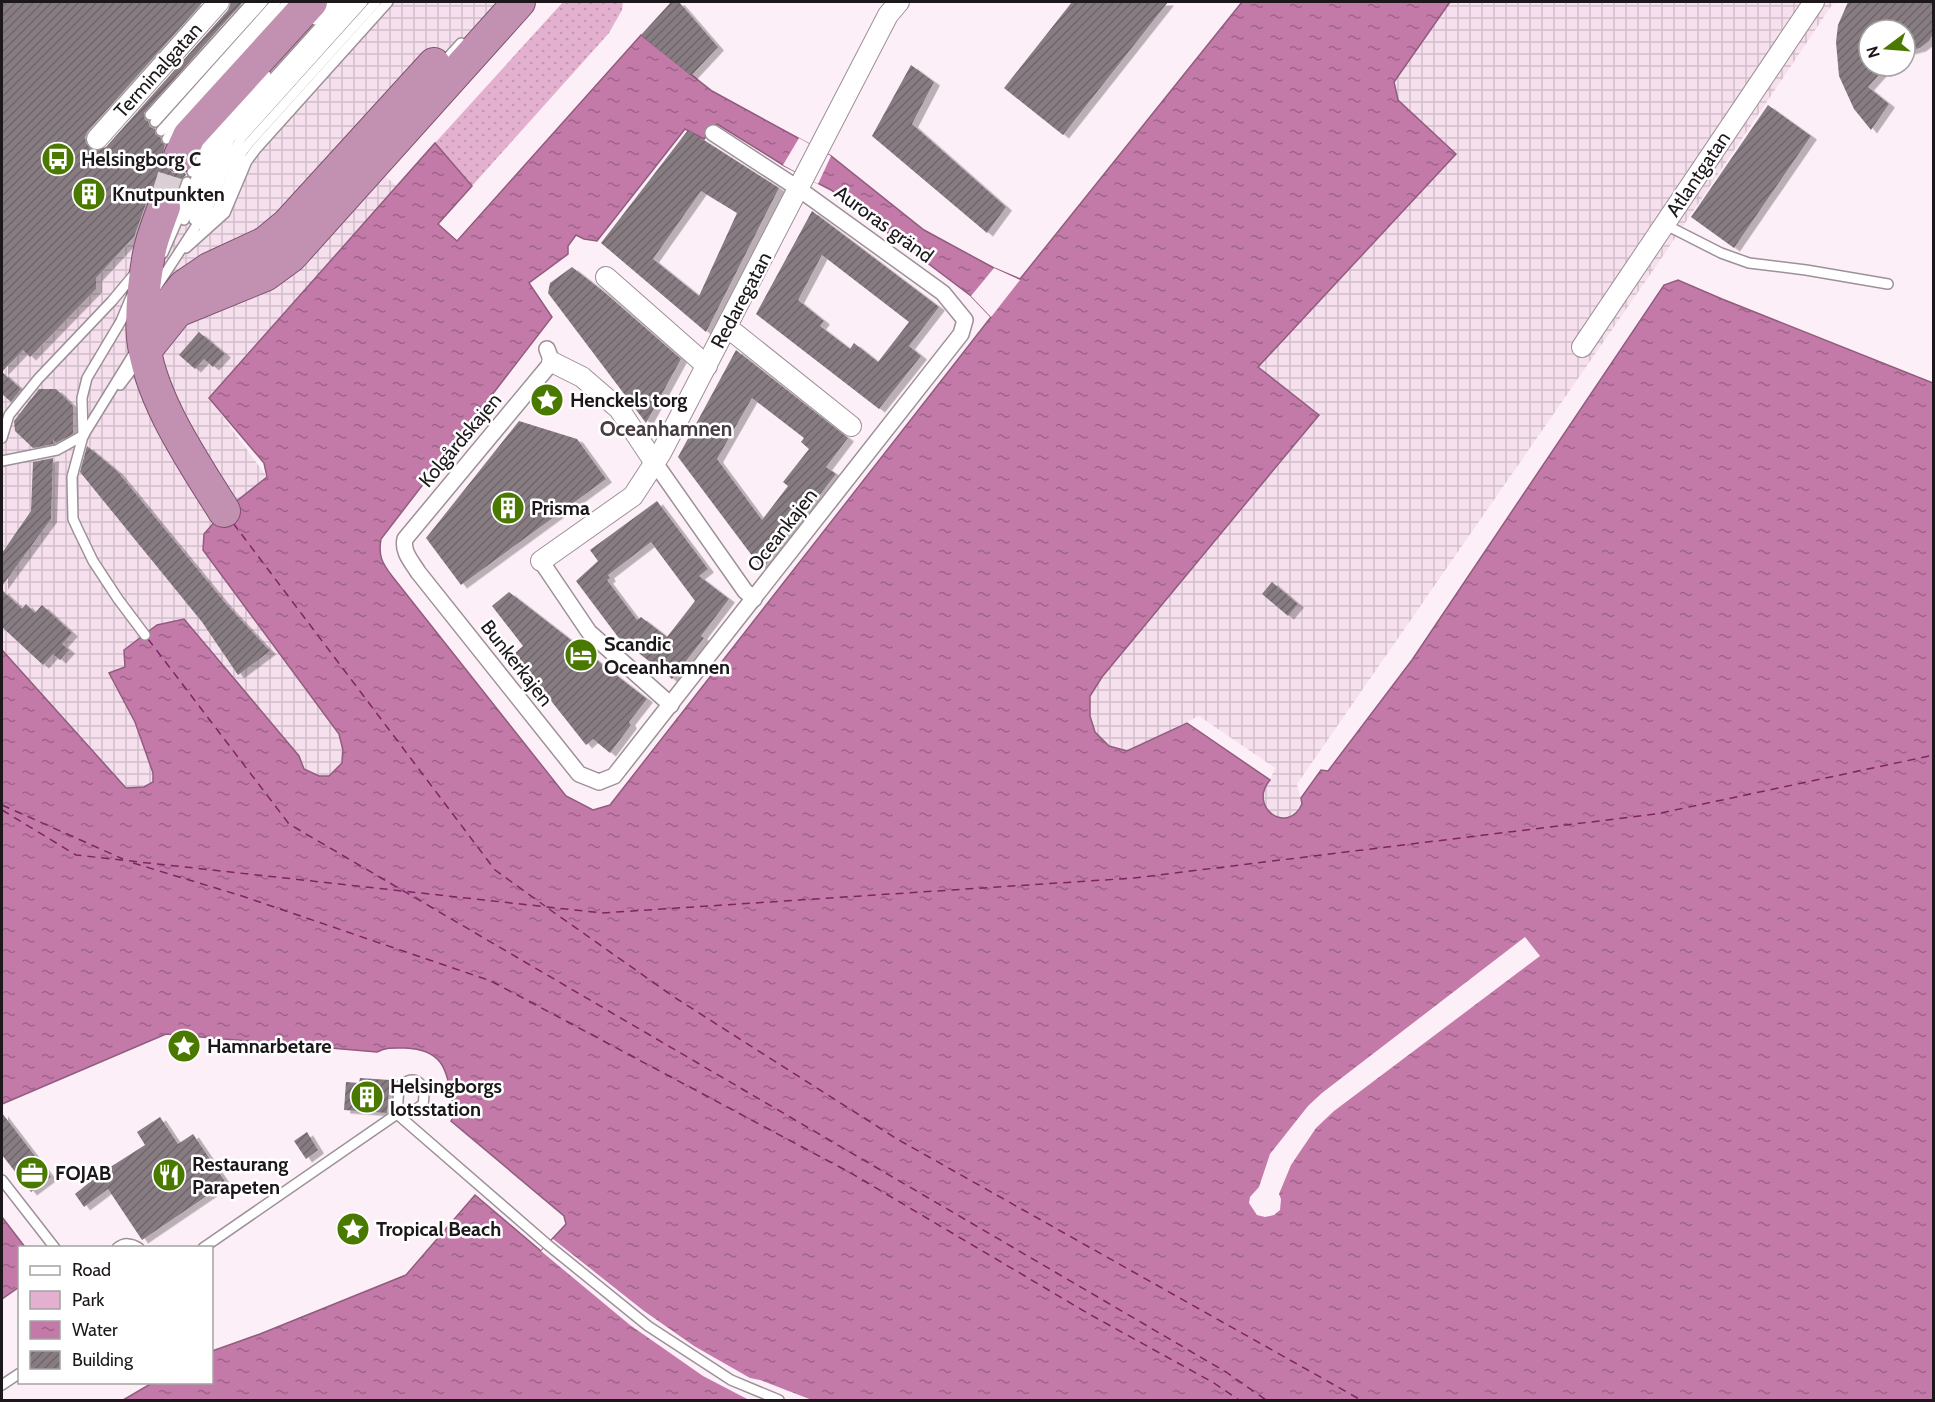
<svg xmlns="http://www.w3.org/2000/svg" width="1935" height="1402" viewBox="0 0 1935 1402" font-family="Cabin,sans-serif">
<style>
.industrial{fill:url(#industrial-grid)}
.green{fill:url(#green-dots)}
.water{fill:url(#water-ripples);stroke:#915c7e;stroke-width:1.5;fill-rule:evenodd}
.pier{fill:#fdeff7}
.lines{fill:none;stroke-linecap:round;stroke-linejoin:round}
.ferry{stroke:#7d2563;stroke-width:1.5;stroke-dasharray:8 6;stroke-linecap:butt}
.building{fill:url(#building-hatch);fill-rule:evenodd;filter:url(#shadow)}
.trunk-tunnel{stroke:#dbcfd6;stroke-width:32;stroke-dasharray:32 16;stroke-linecap:butt}
.service-casing{stroke:#9d9198;stroke-width:12}
.pedestrian-casing{stroke:#9d9198;stroke-width:18}
.minor-casing{stroke:#9d9198;stroke-width:22}
.trunk-casing{stroke:#7e536e;stroke-width:34}
.service{stroke:#fff;stroke-width:9}
.pedestrian{stroke:#fff;stroke-width:15}
.minor{stroke:#fff;stroke-width:20}
.trunk{stroke:#c290b0;stroke-width:32}
.labels{text-anchor:middle;stroke-width:5;stroke-linejoin:round;paint-order:stroke}
.street-label{font-size:20px;fill:#1c171a;stroke:#fff}
.poi-label{font-size:20px;font-weight:bold;fill:#1c171a;stroke:#fff;text-anchor:start}
.neighbourhood-label{font-size:21px;font-weight:bold;fill:#463c42;stroke:#fff}
</style>
<defs>
<pattern id="industrial-grid" width="8" height="8" patternUnits="userSpaceOnUse" patternTransform="scale(1.5)"><rect width="8" height="8" fill="#f6e0ed"/><path d="M0 4h8M4 0v8" fill="none" stroke="#d2bfcb"/></pattern>
<pattern id="green-dots" width="8" height="8" patternUnits="userSpaceOnUse" patternTransform="scale(1.5)"><rect width="8" height="8" fill="#e3b1cf"/><path d="M2 2h.1M6 6h.1" fill="none" stroke="#c298b1" stroke-width="1.8" stroke-linecap="round"/></pattern>
<pattern id="water-ripples" width="26" height="14" patternUnits="userSpaceOnUse" patternTransform="scale(1.5)"><rect width="26" height="14" fill="#c37aa9"/><path d="M2 4q2-2 4 0t4 0M15 11q2-2 4 0t4 0" fill="none" stroke="#9e6389"/></pattern>
<pattern id="building-hatch" width="6" height="6" patternUnits="userSpaceOnUse" patternTransform="scale(1.5)"><rect width="6" height="6" fill="#887c83"/><path d="M-1 1l2-2M0 6l6-6M5 7l2-2" fill="none" stroke="#6e656a"/></pattern>
<filter id="shadow"><feDropShadow dx="6" dy="3.5" stdDeviation="0" flood-color="#0004"/></filter>
</defs>
<rect width="100%" height="100%" fill="#fdeff7"/>
<g class="industrial">
<polygon points="244,2 537,2 384,169 381,173 397,186 209,398 267,477 224,511 268,637 339,734 343,750 342,763 329,776 319,776 304,769 299,756 184,619 157,626 125,650 125,667 109,674 135,722 153,774 153,782 144,787 126,788 2,650 2,373 23,350 31,357 94,291 95,279 194,175 146,110"/>
<polygon points="1450,2 1834,2 1663,256 1297,784 1302,804 1299,810 1290,818 1277,817 1263,806 1262,799 1265,786 1270,780 1275,768 1199,716 1127,751 1109,746 1095,732 1090,716 1090,696 1102,677 1319,416 1257,368 1456,154 1398,100 1394,82"/>
</g>
<polygon class="green" points="563,2 623,2 622,10 609,33 472,186 435,143"/>
<g class="water">
<path d="M1242,2H1450L1394,82L1398,100L1456,154L1258,367L1319,415L1102,677L1090,696V716L1095,732L1109,746L1127,751L1187,723L1270,780C1247,807 1288,836 1302,804L1301,798L1321,770L1328,771L1412,660L1664,285L1678,280L1722,299L1933,383V1400H123L152,1383L212,1382V1351L260,1334L406,1275L475,1195L541,1251L566,1224L564,1216L451,1121L455,1114C446,1077 450,1050 405,1048C394,1048 387,1047 377,1052L166,1034L2,1104V650L126,788L144,787L153,782V773L135,722L109,673L125,667L124,650L157,625L184,619L299,756L304,769L319,776H329L342,763L343,750L339,734L203,550L204,534L224,511L267,477L264,463L209,398L435,143L472,186L438,224L457,241L641,35L712,91L831,156L924,230L994,268L1020,279ZM717,124L783,165L831,190L971,296L991,317L610,805L593,810L566,796L392,576C382,563 378,555 381,539L552,317L529,283L568,254V246L576,235L584,239L597,241L685,129L704,139Z"/>
<polygon points="2,1217 25,1247 20,1248 19,1287 2,1299"/>
</g>
<g class="pier">
<polygon points="799,138 831,156 818,184 783,165"/>
<polygon points="994,268 1020,280 991,317 971,296"/>
<polygon points="1525,937 1540,956 1334,1111 1316,1128 1291,1165 1279,1194 1281,1199 1280,1210 1274,1215 1265,1217 1257,1215 1249,1203 1250,1197 1259,1187 1270,1154 1308,1106 1322,1093"/>
<polygon points="553,1239 644,1311 694,1346 750,1378 760,1380 812,1400 749,1400 703,1376 630,1325 541,1251"/>
</g>
<g class="lines">
<g class="ferry">
<polyline points="233,523 495,870 545,906"/>
<polyline points="148,639 289,824 1226,1372 1266,1400"/>
<polyline points="2,805 123,859"/>
<polyline points="2,810 76,855 602,913 1134,878 1656,814 1934,755"/>
<polyline points="133,863 242,896 491,981 849,1172 1089,1314 1214,1383 1239,1400"/>
<polyline points="549,909 677,999 897,1139 1361,1400"/>
</g>
</g>
<g class="building">
<polygon points="2,2 203,2 88,131 85,137 86,143 90,148 95,151 106,147 228,10 231,2 243,2 144,113 145,120 148,121 150,127 155,129 155,134 161,138 161,142 165,145 162,157 165,166 173,173 185,173 186,175 181,179 176,194 170,190 161,189 152,194 147,201 134,237 96,278 96,289 30,357 23,350 2,372 21,389 11,402 2,394"/>
<polygon points="671,2 679,2 718,47 691,76 641,35"/>
<polygon points="1072,2 1168,2 1063,135 1004,88"/>
<polygon points="1848,2 1934,2 1933,34 1929,41 1920,48 1905,52 1905,30 1869,30 1869,66 1887,66 1868,87 1889,104 1871,130 1854,109 1839,76 1836,42 1838,25"/>
<polygon points="911,65 934,82 912,124 1006,207 987,233 872,136"/>
<polygon points="1768,105 1811,136 1734,248 1691,217"/>
<path d="M688,130L779,188L706,332L601,243ZM701,191L737,213L699,296L653,259Z"/>
<path d="M812,211L939,307L909,346L921,356L879,409L756,314ZM822,255L909,322L878,362L854,343L850,349L820,326L824,321L798,300Z"/>
<polygon points="572,267 604,292 681,359 646,423 548,293 550,283"/>
<polygon points="199,332 225,354 213,367 204,359 195,369 179,355"/>
<path d="M736,350L848,438L826,467L836,474L762,569L678,457ZM752,398L804,438L801,442L809,449L783,482L788,486L762,520L717,459Z"/>
<polygon points="39,389 56,389 73,406 73,434 56,443 53,439 53,444 33,448 15,431 14,421"/>
<polygon points="519,421 577,439 606,479 461,585 426,538"/>
<polygon points="87,446 117,471 226,604 270,651 238,675 202,622 80,472"/>
<polygon points="53,458 51,519 2,586 2,553 31,511 33,462"/>
<path d="M657,501L708,569L699,576L729,599L701,636L704,638L672,679L618,637L576,581L598,561L590,550ZM651,542L695,601L667,637L641,617L637,620L607,580L610,578L608,575Z"/>
<polygon points="1272,582 1298,604 1288,616 1262,594"/>
<polygon points="2,590 22,609 26,604 35,613 42,605 72,633 62,644 69,650 60,660 53,654 43,665 2,627"/>
<polygon points="509,592 647,699 629,722 631,725 610,753 593,739 586,745 514,654 523,646 492,606"/>
<polygon points="360,1078 390,1080 387,1113 344,1110 346,1082 359,1083"/>
<polygon points="2,1113 51,1177 31,1192 2,1155"/>
<polygon points="160,1117 178,1144 193,1134 226,1183 142,1240 108,1189 84,1207 75,1194 101,1173 145,1145 137,1132"/>
<polygon points="307,1132 318,1150 306,1159 294,1141"/>
</g>
<g class="lines">
<polyline class="trunk-tunnel" points="164,207 180,156"/>
<g class="service-casing">
<g id="service">
<polyline points="315,20 332,2"/>
<polyline points="440,66 461,43"/>
<polyline points="150,115 252,2"/>
<polyline points="155,122 263,2"/>
<polyline points="161,131 276,2"/>
<polyline points="167,139 175,125 288,2"/>
<polyline points="192,172 205,138"/>
<polyline points="176,213 187,182"/>
<path d="M184,220C203,190 210,154 231,125L342,2"/>
<polyline points="194,220 230,139 353,2"/>
<polyline points="1664,224 1721,253 1749,263 1806,270 1888,284"/>
<polyline points="203,226 217,210 242,152 249,143 376,2"/>
<polyline points="186,248 225,213 247,161 256,149 388,2"/>
<polyline points="163,253 216,133 266,75"/>
<polyline points="155,289 208,208 233,152 242,137 363,2"/>
<polyline points="136,350 83,436 72,477 73,519 79,532 93,561 118,599 145,635"/>
<polyline points="120,385 139,360"/>
<polyline points="83,436 82,398 87,378 121,321 131,297"/>
<polyline points="2,438 9,415 38,379 112,301 137,271"/>
<polyline points="2,461 57,450 84,435"/>
<polyline points="397,1114 548,1245 648,1326 731,1380 779,1400"/>
<polyline points="2,1180 55,1248"/>
<path d="M117,1248C124,1242 132,1243 139,1248"/>
<path d="M203,1248L397,1114L413,1112L423,1104C427,1085 416,1071 399,1087L397,1114"/>
<polyline points="2,1385 20,1373"/>
</g>
</g>
<g class="pedestrian-casing">
<g id="pedestrian">
<path d="M547,349L552,362L405,539C402,552 412,562 418,572L579,774L599,782L614,776L961,334L965,320L943,293L799,189L713,133"/>
<polyline points="655,463 745,591 754,599"/>
<polyline points="541,561 589,632 671,705"/>
</g>
</g>
<g class="minor-casing">
<g id="minor">
<polyline points="97,139 219,2"/>
<polyline points="606,277 707,366"/>
<polyline points="727,327 851,426"/>
<polyline points="1582,347 1814,2"/>
<polyline points="552,362 582,377 619,409 655,463"/>
<polyline points="541,561 633,496 661,453 888,15 899,2"/>
</g>
</g>
<g class="trunk-casing">
<g id="trunk">
<polyline points="180,156 189,136 311,2"/>
<path d="M164,207C158,224 150,242 148,260C144,283 141,314 143,338C149,398 193,461 224,511"/>
<polyline points="162,313 184,286 209,269 265,243 288,224 434,64"/>
<polyline points="145,351 177,311 265,275 291,256 519,2"/>
</g>
</g>
<use href="#service" class="service"/>
<use href="#pedestrian" class="pedestrian"/>
<use href="#minor" class="minor"/>
<use href="#trunk" class="trunk"/>
</g>
<defs>
<g id="bus-disc" transform="scale(1.725)"><circle r="9.5" fill="#4a7900" stroke="#fff"/><path d="M-5-6H5V4H4V6H2V4H-2V6H-4V4H-5ZM-3.5-4V0h7V-4ZM-3.5 1.2v1.5H-2V1.2ZM2 1.2v1.5H3.5V1.2Z" fill="#fff"/></g>
<g id="building-disc" transform="scale(1.725)"><circle r="9.5" fill="#4a7900" stroke="#fff"/><path d="M-4-6H4V6H1V3H-1V6H-4ZM-2.5-4.3h1.7v1.8h-1.7ZM.8-4.3h1.7v1.8H.8ZM-2.5-1h1.7V.8h-1.7ZM.8-1h1.7V.8H.8Z" fill="#fff"/></g>
<g id="sight-disc" transform="scale(1.725)"><circle r="9.5" fill="#4a7900" stroke="#fff"/><path d="M0-6L1.8-2.2L6-1.7L2.9 1.2L3.7 5.4L0 3.3L-3.7 5.4L-2.9 1.2L-6-1.7L-1.8-2.2Z" fill="#fff"/></g>
<g id="hotel-disc" transform="scale(1.725)"><circle r="9.5" fill="#4a7900" stroke="#fff"/><path d="M-6-4.5h1.5V1H6V5H4.5V3h-9V5H-6ZM-4 0a1.8 1.8 0 1 1 3.6 0ZM.5 0V-2.5h3Q6-2.5 6 0Z" fill="#fff"/></g>
<g id="office-disc" transform="scale(1.725)"><circle r="9.5" fill="#4a7900" stroke="#fff"/><path d="M-6-3h4V-5.5h4V-3h4V5H-6ZM-1-4.5V-3h2v-1.5ZM-6 0V1H6V0Z" fill="#fff"/></g>
<g id="restaurant-disc" transform="scale(1.725)"><circle r="9.5" fill="#4a7900" stroke="#fff"/><path d="M-5-6h1v4h1v-4h1v4h1v-4h1v5L-1.5 .5V6h-2V.5L-5-1ZM5-6V6H3V1.5H1.5Q1.5-4 5-6Z" fill="#fff"/></g>
</defs>
<g fill-rule="evenodd">
<use href="#bus-disc" x="58" y="159"/>
<use href="#building-disc" x="89" y="194"/>
<use href="#sight-disc" x="547" y="400"/>
<use href="#building-disc" x="508" y="508"/>
<use href="#hotel-disc" x="581" y="655"/>
<use href="#sight-disc" x="184" y="1046"/>
<use href="#building-disc" x="367" y="1097"/>
<use href="#office-disc" x="32" y="1173"/>
<use href="#restaurant-disc" x="169" y="1175"/>
<use href="#sight-disc" x="353" y="1229"/>
</g>
<g class="labels">
<g class="street-label">
<text transform="translate(158 70) rotate(-48)" y="7">Terminalgatan</text>
<text transform="translate(1698 174) rotate(-56)" y="7">Atlantgatan</text>
<text transform="translate(884 224) rotate(36)" y="7">Auroras gränd</text>
<text transform="translate(741 300) rotate(-62)" y="7">Redaregatan</text>
<text transform="translate(460 440) rotate(-50)" y="7">Kolgårdskajen</text>
<text transform="translate(782 530) rotate(-52)" y="7">Oceankajen</text>
<text transform="translate(517 663) rotate(52)" y="7">Bunkerkajen</text>
</g>
<g class="poi-label">
<text x="81" y="166">Helsingborg C</text>
<text x="112" y="201">Knutpunkten</text>
<text x="570" y="407">Henckels torg</text>
<text x="531" y="515">Prisma</text>
<text x="604" y="651">Scandic<tspan x="604" dy="23">Oceanhamnen</tspan></text>
<text x="207" y="1053">Hamnarbetare</text>
<text x="390" y="1093">Helsingborgs<tspan x="390" dy="23">lotsstation</tspan></text>
<text x="192" y="1171">Restaurang<tspan x="192" dy="23">Parapeten</tspan></text>
<text x="55" y="1180">FOJAB</text>
<text x="376" y="1236">Tropical Beach</text>
</g>
<g class="neighbourhood-label">
<text x="666" y="436">Oceanhamnen</text>
</g>
</g>
<rect width="1935" height="1402" fill="none" stroke="#1c171a" stroke-width="6"/>
<rect x="18" y="1246" width="195" height="138" fill="#ffffff" stroke="#a4a2a3" stroke-width="1.5"/>
<rect x="30" y="1266" width="30" height="9" fill="#ffffff" stroke="#a4a2a3" stroke-width="1.5"/>
<text x="72" y="1276" font-size="18" fill="#1c171a">Road</text>
<rect x="30" y="1291" width="30" height="18" fill="#e3b1cf" stroke="#a4a2a3" stroke-width="1.5"/>
<text x="72" y="1306" font-size="18" fill="#1c171a">Park</text>
<rect x="30" y="1321" width="30" height="18" fill="url(#water-ripples)" stroke="#a4a2a3" stroke-width="1.5"/>
<text x="72" y="1336" font-size="18" fill="#1c171a">Water</text>
<rect x="30" y="1351" width="30" height="18" fill="url(#building-hatch)" stroke="#a4a2a3" stroke-width="1.5"/>
<text x="72" y="1366" font-size="18" fill="#1c171a">Building</text>
<g transform="translate(1887 48) rotate(254)"><circle r="28" fill="#ffffff" stroke="#a4a2a3" stroke-width="1.5"/>
<path d="M0-4.5L10 22L0 15L-10 22Z" fill="#4a7900"/>
<text y="-9" font-size="16" font-weight="bold" text-anchor="middle" fill="#1c171a">N</text>
</g>
</svg>
